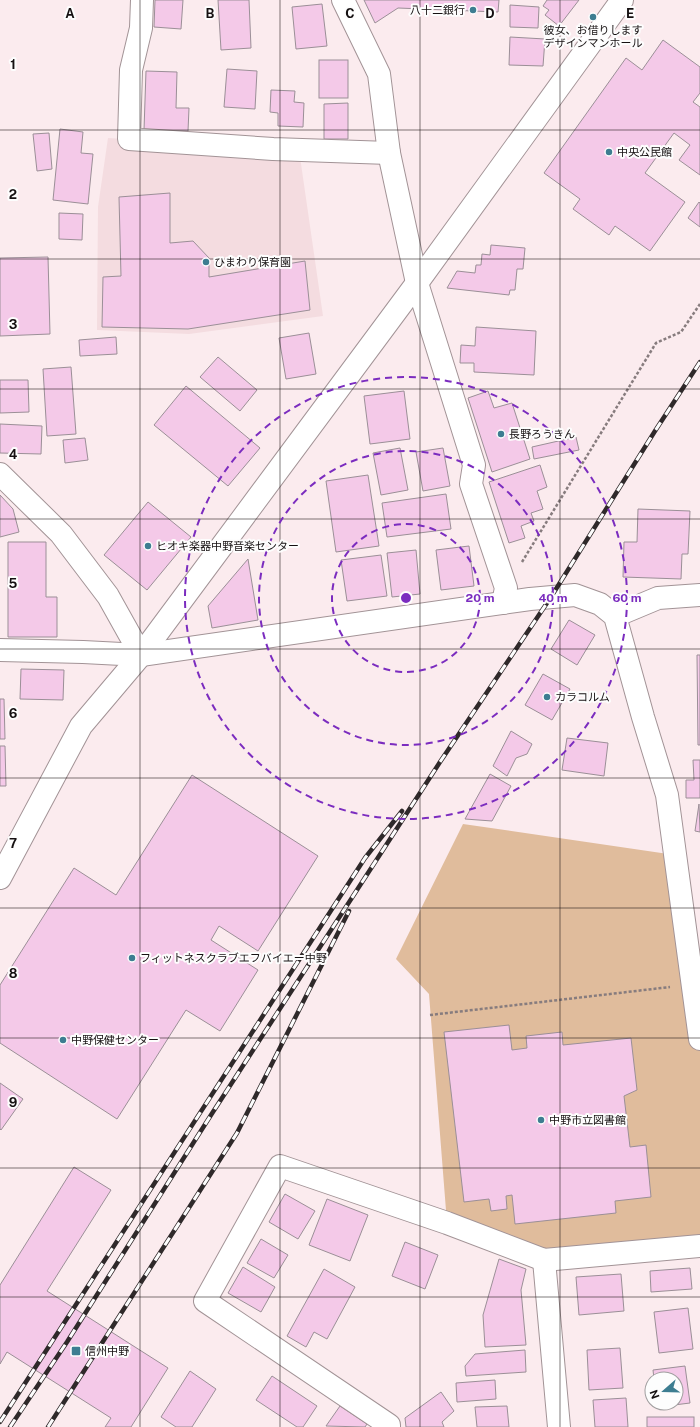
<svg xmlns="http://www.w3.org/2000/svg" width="700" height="1427" viewBox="0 0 700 1427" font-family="'Public Sans','Noto Sans JP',sans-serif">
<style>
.built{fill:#f4dce0}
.green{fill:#e0bc9c}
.building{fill:#f4c9e8;stroke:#9b8f97}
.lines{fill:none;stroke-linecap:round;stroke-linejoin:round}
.minor-casing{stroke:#a29396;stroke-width:24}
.tertiary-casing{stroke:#a29396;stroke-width:24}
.path{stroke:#877c7e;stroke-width:2.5;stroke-dasharray:3 2;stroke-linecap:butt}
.minor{stroke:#fff;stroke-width:22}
.tertiary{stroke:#fff;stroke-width:22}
.rail-casing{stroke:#2f292a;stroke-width:4.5}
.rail{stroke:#fdfdfd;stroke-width:3;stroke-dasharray:9;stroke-linecap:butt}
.grid{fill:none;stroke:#151011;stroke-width:1;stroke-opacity:0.55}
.ring{fill:none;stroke:#7b2cbf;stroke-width:2;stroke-dasharray:7 5}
.poi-dot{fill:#3d7d91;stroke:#fdfdfd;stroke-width:1.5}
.labels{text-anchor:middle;stroke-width:4;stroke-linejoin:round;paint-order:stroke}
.poi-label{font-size:11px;fill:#151011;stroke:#fdfdfd;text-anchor:start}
.grid-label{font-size:13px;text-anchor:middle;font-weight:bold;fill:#151011;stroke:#fdfdfd;stroke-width:4;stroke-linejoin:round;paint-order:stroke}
.centre{fill:#7b2cbf;stroke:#fdfdfd;stroke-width:2}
.ring-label{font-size:12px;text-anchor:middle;font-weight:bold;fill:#7b2cbf;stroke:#fdfdfd;stroke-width:4;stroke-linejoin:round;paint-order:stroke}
</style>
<rect width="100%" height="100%" fill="#fbebee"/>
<polygon class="built" points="108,138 299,150 323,316 189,334 97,330 98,207"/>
<polygon class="green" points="463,824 675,855 700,1039 700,1246 544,1260 447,1223 429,994 396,959"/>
<g class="building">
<polygon points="155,0 183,0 181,29 154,27"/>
<polygon points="218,0 249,0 251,48 221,50"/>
<polygon points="364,0 499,0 498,12 398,8 375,23"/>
<polygon points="547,0 579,0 559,26 545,15 549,10 543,6"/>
<polygon points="322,4 327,46 296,49 292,7"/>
<polygon points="510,5 539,7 538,28 510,27"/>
<polygon points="510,37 545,39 543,66 509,65"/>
<polygon points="663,40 700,67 700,93 693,102 700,107 700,175 679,160 690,145 674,133 645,173 685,202 650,251 615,226 609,235 573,209 580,199 544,173 626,58 642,70"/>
<rect x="319" y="60" width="29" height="38"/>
<polygon points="227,69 257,71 255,109 224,107"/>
<polygon points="146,71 177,72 176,108 189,108 188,131 144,130"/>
<polygon points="271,90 295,91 294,102 304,103 303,127 278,126 278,113 270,112"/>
<polygon points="348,103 348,139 324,139 324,104"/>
<polygon points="60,129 83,132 81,153 93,154 88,204 53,200"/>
<polygon points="49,133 52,169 37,171 33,134"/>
<polygon points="170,193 170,243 193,241 209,258 209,277 305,261 310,310 188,329 102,327 103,277 121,276 119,197"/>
<polygon points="699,202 700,203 700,227 688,218"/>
<polygon points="59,213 83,214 82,240 59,239"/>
<polygon points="491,245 525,248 523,269 517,269 515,290 510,290 509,295 447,288 457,271 475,273 476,265 481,265 482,254 490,255"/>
<polygon points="48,257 50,334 0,336 0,258"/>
<polygon points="476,327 536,331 534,375 474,372 474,363 460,363 461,345 475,346"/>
<polygon points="309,333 316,374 286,379 279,338"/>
<polygon points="116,337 117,354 80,356 79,340"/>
<polygon points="218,357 257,390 240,411 200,377"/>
<polygon points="71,367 76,434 47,436 43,369"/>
<polygon points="0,380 28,380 29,412 0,413"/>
<polygon points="186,386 260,448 228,486 154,425"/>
<polygon points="404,391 410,439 370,444 364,396"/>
<polygon points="488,391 494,408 512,403 530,459 492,472 468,398"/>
<polygon points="0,424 42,426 41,454 0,453"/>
<polygon points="576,437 579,450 534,459 532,447"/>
<polygon points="85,438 88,460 65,463 63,440"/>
<polygon points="400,448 408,490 381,495 373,453"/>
<polygon points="443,448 450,486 423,491 416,452"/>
<polygon points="540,465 547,487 537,491 543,509 531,513 534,521 521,526 525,538 509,543 489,482"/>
<polygon points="368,475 379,546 336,552 326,481"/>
<polygon points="446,494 451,529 387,537 382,503"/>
<polygon points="0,495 13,509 19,532 0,537"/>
<polygon points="148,502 191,537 147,590 104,555"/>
<polygon points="638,509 690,511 688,554 682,554 681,579 623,577 624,542 637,542"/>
<polygon points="8,542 46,542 46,597 57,597 57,637 8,637"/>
<polygon points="469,546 474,586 441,590 436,550"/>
<polygon points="416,550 420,594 392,597 387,553"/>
<polygon points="381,555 387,596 347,601 341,560"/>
<polygon points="248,559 258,620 212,628 208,606"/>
<polygon points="569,620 595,635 577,665 551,649"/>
<polygon points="697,655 700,655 700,745 698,745"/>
<polygon points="21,669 64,670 63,700 20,699"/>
<polygon points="543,674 570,689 552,720 525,705"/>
<polygon points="0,699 4,699 5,739 0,739"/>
<polygon points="511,731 532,744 527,754 516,758 507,776 493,766"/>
<polygon points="567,738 608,743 604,776 562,770"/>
<polygon points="0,746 5,746 6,786 0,786"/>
<polygon points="693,760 700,760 700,798 686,798 686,780 694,780"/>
<polygon points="490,774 511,786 492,821 465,819"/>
<polygon points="192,775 318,856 258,951 219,926 211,940 258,970 220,1031 186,1010 117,1119 0,1043 0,985 74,868 116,895"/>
<polygon points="699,804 700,832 695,831"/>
<polygon points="509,1025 512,1050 527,1048 526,1036 562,1032 563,1045 631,1038 637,1090 624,1096 630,1147 646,1145 651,1197 615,1201 616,1213 515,1224 512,1195 506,1196 507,1209 491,1211 489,1199 464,1202 444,1032"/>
<polygon points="0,1083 23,1099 1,1130 0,1129"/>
<polygon points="74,1167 111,1190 47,1291 168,1368 131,1427 105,1427 111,1418 7,1352 0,1364 0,1285"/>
<polygon points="285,1194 315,1211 298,1239 269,1222"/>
<polygon points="327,1199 368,1215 350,1261 309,1245"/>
<polygon points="261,1239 288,1255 274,1278 247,1263"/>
<polygon points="405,1242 438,1255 425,1289 392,1276"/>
<polygon points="499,1259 526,1269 521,1290 526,1345 485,1347 483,1315"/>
<polygon points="243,1267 275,1287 261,1312 228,1293"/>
<polygon points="690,1268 692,1289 651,1292 650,1271"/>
<polygon points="324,1269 355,1287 327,1339 314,1332 306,1347 287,1336"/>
<polygon points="621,1274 624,1311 579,1315 576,1277"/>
<polygon points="688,1308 693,1349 659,1353 654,1312"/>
<polygon points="620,1348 623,1388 589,1390 587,1350"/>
<polygon points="525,1350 526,1372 466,1376 465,1366 475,1354"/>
<polygon points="685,1366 690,1403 658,1407 657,1403 676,1403 676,1379 654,1379 653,1370"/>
<polygon points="190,1371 216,1389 192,1427 176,1427 161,1417"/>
<polygon points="272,1376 317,1406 303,1427 297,1427 256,1400"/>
<polygon points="495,1380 496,1399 457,1402 456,1383"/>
<polygon points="441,1392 454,1411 442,1422 444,1427 406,1427 405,1418"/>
<polygon points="626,1398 628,1427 595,1427 593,1400"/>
<polygon points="340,1406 367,1424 365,1427 326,1426"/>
<polygon points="507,1406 509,1427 477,1427 475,1407"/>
<rect x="647" y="1417" width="47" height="10"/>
</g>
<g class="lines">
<g class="minor-casing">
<g id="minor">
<polyline points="142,0 141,28 131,70 129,139 273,149 389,153"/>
<polyline points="343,0 379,74 389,153 417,283 474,465 471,484 506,588 503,603"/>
<polyline points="0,474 61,534 108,596 141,655"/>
<polyline points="615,616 658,598 700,595"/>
<polyline points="0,650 83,652 141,655"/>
<polyline points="544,1260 559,1427"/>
<polyline points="389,1427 389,1425 205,1301 280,1166 447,1223 544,1260 700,1246"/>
</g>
</g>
<g class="tertiary-casing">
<g id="tertiary">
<polyline points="141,655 530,599 575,595 600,604 615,616 643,717 667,795 700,1039"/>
<polyline points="0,878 81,726 141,655 417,283 622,0"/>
</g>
</g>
<g class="path">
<polyline points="522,562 656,343 681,332 700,304"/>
<polyline points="430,1015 670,987"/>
</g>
<use href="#minor" class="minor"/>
<use href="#tertiary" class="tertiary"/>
<g class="rail-casing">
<g id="rail">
<polyline points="0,1422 365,858 402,811"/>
<polyline points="10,1427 67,1342 211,1115 440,762 551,597 655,431 700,362"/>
<polyline points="48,1427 237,1133 349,911"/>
</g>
</g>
<use href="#rail" class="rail"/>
</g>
<path class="grid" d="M140,0V1427M280,0V1427M420,0V1427M560,0V1427M0,130H700M0,259H700M0,389H700M0,519H700M0,649H700M0,778H700M0,908H700M0,1038H700M0,1168H700M0,1297H700"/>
<g class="ring">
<circle cx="406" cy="598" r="74"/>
<circle cx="406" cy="598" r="147"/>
<circle cx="406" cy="598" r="221"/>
</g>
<g class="poi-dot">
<circle cx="473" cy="10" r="4"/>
<circle cx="593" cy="17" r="4"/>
<circle cx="609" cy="152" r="4"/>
<circle cx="206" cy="262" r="4"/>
<circle cx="501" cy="434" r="4"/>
<circle cx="148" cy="546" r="4"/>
<circle cx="547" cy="697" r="4"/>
<circle cx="132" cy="958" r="4"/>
<circle cx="63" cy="1040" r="4"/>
<circle cx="541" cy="1120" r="4"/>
<rect x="71" y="1346" width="10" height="10" rx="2"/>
</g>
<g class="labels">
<g class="poi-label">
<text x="465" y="14" text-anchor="end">八十二銀行</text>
<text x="593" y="34" text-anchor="middle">彼女、お借りします<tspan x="593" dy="13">デザインマンホール</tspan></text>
<text x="617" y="156">中央公民館</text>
<text x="214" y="266">ひまわり保育園</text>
<text x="509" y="438">長野ろうきん</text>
<text x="156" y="550">ヒオキ楽器中野音楽センター</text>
<text x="555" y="701">カラコルム</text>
<text x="140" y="962">フィットネスクラブエフバイエー中野</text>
<text x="71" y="1044">中野保健センター</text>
<text x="549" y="1124">中野市立図書館</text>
<text x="85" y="1355">信州中野</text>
</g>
</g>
<g class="grid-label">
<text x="70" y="18">A</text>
<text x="210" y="18">B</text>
<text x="350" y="18">C</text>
<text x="490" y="18">D</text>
<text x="630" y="18">E</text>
<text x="13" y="69">1</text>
<text x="13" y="199">2</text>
<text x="13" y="329">3</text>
<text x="13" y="459">4</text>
<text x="13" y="588">5</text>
<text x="13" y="718">6</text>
<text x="13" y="848">7</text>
<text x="13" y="978">8</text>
<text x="13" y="1107">9</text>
</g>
<circle cx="406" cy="598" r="6" class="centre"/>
<g class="ring-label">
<text x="480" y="602">20 m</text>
<text x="553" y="602">40 m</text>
<text x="627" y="602">60 m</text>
</g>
<g transform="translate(664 1391) rotate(250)"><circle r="19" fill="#fdfdfd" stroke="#a09e9f"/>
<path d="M0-3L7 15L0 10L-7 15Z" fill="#3d7d91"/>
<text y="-6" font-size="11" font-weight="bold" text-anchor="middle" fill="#151011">N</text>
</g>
</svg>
